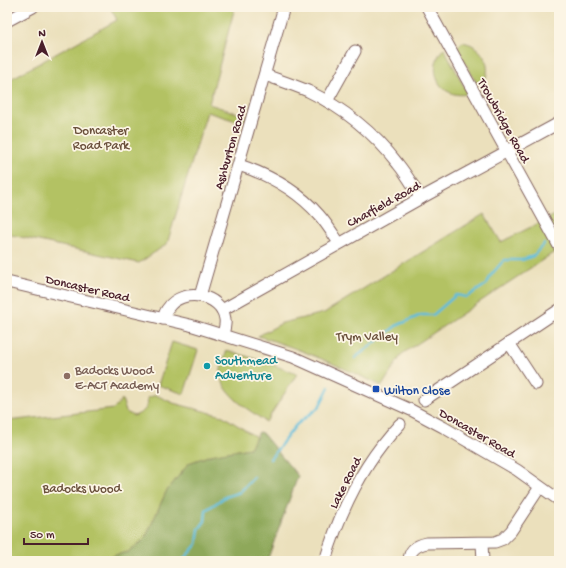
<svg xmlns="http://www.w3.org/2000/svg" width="566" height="568" viewBox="0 0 566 568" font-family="'Gochi Hand',sans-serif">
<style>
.green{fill:#b3c264;stroke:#7e7048}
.forest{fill:#8ea85a;stroke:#6c6442}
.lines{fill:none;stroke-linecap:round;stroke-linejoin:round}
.stream{stroke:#5ebddc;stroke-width:2.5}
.minor-casing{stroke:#82635e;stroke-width:13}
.minor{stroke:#fff;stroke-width:11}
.culture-dot{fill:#0f9aa8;stroke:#fcf5e5;stroke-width:1.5}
.education-dot{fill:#8d6e63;stroke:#fcf5e5;stroke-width:1.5}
.transit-dot{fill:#1a4fb4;stroke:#fcf5e5;stroke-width:1.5}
.labels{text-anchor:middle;stroke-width:3.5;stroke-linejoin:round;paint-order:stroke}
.street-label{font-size:13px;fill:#4a1f2b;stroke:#fcf5e5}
.park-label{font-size:13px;fill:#6a503c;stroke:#fcf5e5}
.culture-label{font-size:13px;fill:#0d838f;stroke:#fcf5e5;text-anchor:start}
.education-label{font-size:13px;fill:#785e54;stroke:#fcf5e5;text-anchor:start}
.transit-label{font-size:13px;fill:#164399;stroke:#fcf5e5;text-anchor:start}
</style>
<rect width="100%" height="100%" fill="#fcf5e5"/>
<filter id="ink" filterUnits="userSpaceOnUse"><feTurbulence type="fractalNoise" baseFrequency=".025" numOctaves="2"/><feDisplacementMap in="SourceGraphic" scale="8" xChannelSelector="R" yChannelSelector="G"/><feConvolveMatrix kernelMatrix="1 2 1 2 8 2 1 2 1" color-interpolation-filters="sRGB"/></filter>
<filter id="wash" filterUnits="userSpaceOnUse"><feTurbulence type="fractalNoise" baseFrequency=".012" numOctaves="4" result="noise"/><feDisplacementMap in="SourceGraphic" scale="16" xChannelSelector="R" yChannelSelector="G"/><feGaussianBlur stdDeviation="0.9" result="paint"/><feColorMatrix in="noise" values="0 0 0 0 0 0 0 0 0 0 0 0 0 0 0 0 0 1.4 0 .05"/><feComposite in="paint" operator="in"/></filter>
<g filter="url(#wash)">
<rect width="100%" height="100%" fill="#ebe0bc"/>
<g class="green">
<polygon points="110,7 129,7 132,12 141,7 235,7 209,104 246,116 243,123 207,112 167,244 139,263 7,234 7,81 117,20"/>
<path d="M462,42C467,43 472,44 476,48C485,54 491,69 485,79C484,82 480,83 477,84L457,48Z"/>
<path d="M444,48L468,94C439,100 425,69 444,48Z"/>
<path d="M559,213V249L402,354L382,386C342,367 301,349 258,336L282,323L324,313L484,214L501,242Z"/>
<polygon points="172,342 198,350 184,394 158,385"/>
<path d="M227,350L265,362L297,374L266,422C251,411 222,395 221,374C220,367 225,357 227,350Z"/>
<path d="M156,395L173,403L223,416L256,437L250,448L211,455L189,463L166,492L145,539L128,552L115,555L106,561H7V421L114,409L122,399L126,412L134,416C142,413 150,408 147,398Z"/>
</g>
<polygon class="forest" points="259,432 262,433 298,476 267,561 106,561 115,555 128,552 145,539 166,492 189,463 211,455 250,448"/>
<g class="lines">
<g class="stream">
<polyline points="355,358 396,326 421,315 433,315 456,295 467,297 487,284 491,275 504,260 522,260 533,256 544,244"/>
<polyline points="270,459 296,425 319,407 329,387"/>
<polyline points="182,561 197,544 199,529 205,521 206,510 225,497 240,492 254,477"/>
</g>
</g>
</g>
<g filter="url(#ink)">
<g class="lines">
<g class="minor-casing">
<g id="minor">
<polyline points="427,7 559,246"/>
<polyline points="7,21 33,7"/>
<path d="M265,75C279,80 294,85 308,91C343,108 375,134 398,164C407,175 413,186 421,198"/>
<polyline points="327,101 355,51"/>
<path d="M239,165C269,175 298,191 319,215C327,224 333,234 339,243"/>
<polyline points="7,282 190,325 293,357 411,410 443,427 517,470 559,500"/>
<polyline points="200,296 284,7"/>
<polyline points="222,310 421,198 559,123"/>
<path d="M163,319C164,316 165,311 168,308C182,287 222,294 225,319C226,324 224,330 223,335"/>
<polyline points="509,343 536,384"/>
<polyline points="424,400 559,310"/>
<polyline points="482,543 483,561"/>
<path d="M325,561C340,511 364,462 400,424"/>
<path d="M409,561C409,550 417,545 427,543L495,542L503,539L511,531L540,487"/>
</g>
</g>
<use href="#minor" class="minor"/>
</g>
</g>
<circle class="culture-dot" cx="207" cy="366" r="4"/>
<circle class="education-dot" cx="67" cy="376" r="4"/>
<rect class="transit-dot" x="372" y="385" width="8" height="8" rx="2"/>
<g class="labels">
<g class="street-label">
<text transform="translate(505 120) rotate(61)" y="5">Trowbridge Road</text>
<text transform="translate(229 147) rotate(-74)" y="5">Ashburton Road</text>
<text transform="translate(383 203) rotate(-29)" y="5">Charfield Road</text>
<text transform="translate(88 287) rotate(13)" y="5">Doncaster Road</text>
<text transform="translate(478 432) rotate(30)" y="5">Doncaster Road</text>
<text transform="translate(344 482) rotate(-63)" y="5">Lake Road</text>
</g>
<g class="park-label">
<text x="101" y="134">Doncaster<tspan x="101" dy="15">Road Park</tspan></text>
<text x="367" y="340">Trym Valley</text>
<text x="82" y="492">Badocks Wood</text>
</g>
<g class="culture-label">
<text x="215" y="364">Southmead<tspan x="215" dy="15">Adventure</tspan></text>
</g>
<g class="education-label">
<text x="75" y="374">Badocks Wood<tspan x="75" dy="15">E-ACT Academy</tspan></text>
</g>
<g class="transit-label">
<text x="384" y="394">Wilton Close</text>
</g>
</g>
<rect width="566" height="568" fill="none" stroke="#fcf5e5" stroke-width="24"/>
<g transform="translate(42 42)" stroke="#fcf5e5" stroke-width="3" paint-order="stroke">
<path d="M0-3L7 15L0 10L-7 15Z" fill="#4a1f2b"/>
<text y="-6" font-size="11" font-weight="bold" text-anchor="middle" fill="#4a1f2b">N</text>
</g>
<path d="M24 538v6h64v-6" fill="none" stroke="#4a1f2b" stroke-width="2"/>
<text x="30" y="538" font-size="12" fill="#4a1f2b" stroke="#fcf5e5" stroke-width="3" paint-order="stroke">50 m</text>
</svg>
